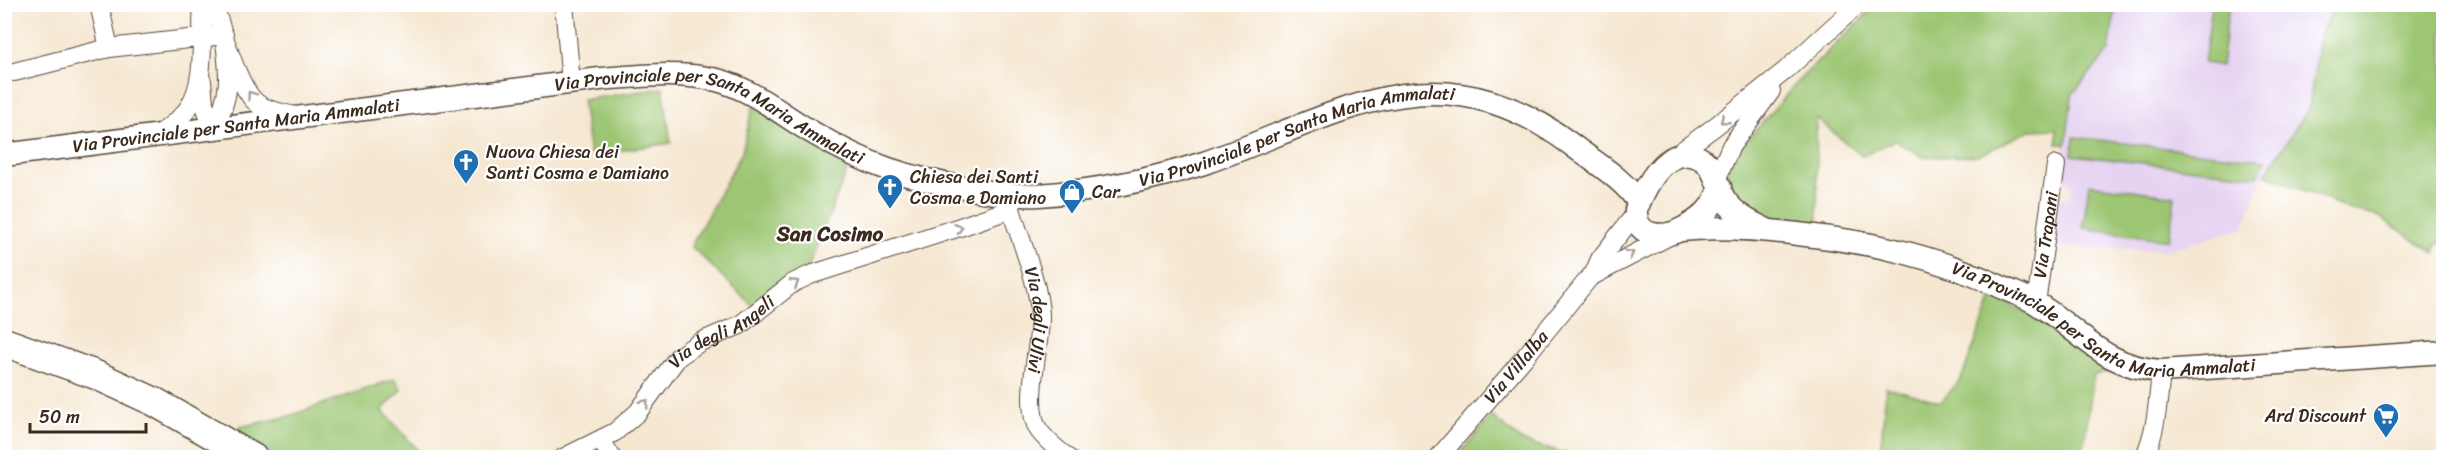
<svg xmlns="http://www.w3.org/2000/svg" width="2448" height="462" viewBox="0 0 2448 462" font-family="Sriracha,sans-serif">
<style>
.built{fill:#e5d3f1}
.green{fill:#9cc673;stroke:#6c7848;stroke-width:1.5}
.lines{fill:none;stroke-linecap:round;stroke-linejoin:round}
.minor-casing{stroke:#574639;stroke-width:20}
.tertiary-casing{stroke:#574639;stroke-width:25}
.primary-casing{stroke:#574639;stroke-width:31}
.minor{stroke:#fff;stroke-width:18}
.tertiary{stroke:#fff;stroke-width:22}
.primary{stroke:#fff;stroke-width:28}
.oneway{stroke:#a79f9a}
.labels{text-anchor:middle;stroke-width:4.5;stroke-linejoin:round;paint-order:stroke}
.street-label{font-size:18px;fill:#3b2a1e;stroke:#fff}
.poi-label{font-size:18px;fill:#3b2a1e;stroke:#fff;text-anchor:start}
.quarter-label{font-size:21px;font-weight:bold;fill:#3b2a1e;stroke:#fff}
</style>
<rect width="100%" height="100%" fill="#fff"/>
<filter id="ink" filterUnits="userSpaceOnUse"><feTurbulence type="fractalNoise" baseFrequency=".0167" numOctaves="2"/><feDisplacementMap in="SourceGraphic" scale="12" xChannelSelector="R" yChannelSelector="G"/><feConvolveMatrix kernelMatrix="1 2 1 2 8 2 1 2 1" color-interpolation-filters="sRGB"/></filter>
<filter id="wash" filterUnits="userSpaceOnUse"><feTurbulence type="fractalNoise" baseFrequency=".008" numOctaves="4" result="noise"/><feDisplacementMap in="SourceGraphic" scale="24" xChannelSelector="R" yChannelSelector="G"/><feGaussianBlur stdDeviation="1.35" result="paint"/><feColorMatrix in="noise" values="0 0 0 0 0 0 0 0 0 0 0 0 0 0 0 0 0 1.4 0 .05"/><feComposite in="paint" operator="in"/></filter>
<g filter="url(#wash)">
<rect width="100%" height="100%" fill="#f5e7d0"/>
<polygon class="built" points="2116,5 2335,5 2319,37 2309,108 2260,181 2244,228 2167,250 2061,247 2052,241 2058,198 2070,198 2072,185 2061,176 2072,95 2109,51"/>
<g class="green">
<polygon points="1876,5 2116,5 2109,51 2072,95 2066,145 2057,143 2057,129 2030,130 1978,156 1923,157 1895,140 1862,156 1816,118 1818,226 1767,222 1744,211 1727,181 1727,169 1731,159 1798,81"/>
<polygon points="2212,5 2229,5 2221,66 2204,63"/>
<polygon points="2335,5 2443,5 2444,243 2437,244 2435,253 2378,216 2356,212 2265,174 2309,108 2319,37"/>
<polygon points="663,88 671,143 590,155 582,100"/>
<polygon points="753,106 850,163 807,270 754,307 691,246 742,152"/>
<polygon points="2074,137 2266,160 2258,176 2072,155"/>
<polygon points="2089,184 2175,196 2169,240 2083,228"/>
<polygon points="1993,296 2032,315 2108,372 2094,375 2082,457 1880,457 1886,387 1941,402 1961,379"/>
<polygon points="395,379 402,390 382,410 422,455 421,458 274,457 238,435 240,427 286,417"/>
<polygon points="1492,416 1522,441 1572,455 1570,458 1457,457"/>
</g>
</g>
<g filter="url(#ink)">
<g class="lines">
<g class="minor-casing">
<g id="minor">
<path d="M99,4L109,48L224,35C229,71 233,95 213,128"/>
<path d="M214,4C221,28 239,91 258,104C268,111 283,113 295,116"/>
<polyline points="564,4 571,83"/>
<polyline points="14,72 109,48"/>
<polyline points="202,81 204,103 213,128"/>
<path d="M158,135C169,127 182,118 189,107C207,78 200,37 203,4"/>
<polyline points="1672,158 1717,125 1786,70 1858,4"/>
<polyline points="1717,178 1731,146 1771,91"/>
<path id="s1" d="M1013,198L1011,209C1020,239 1039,284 1040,315C1041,345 1023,403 1038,429C1045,440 1057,449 1068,458"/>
<polyline points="1593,275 1600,259 1636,213"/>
<path id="s2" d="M2036,303L2056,165"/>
<polyline points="601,440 612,458"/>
<path id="s3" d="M563,458L615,432L638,412L678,357L700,342L740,325L793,283L810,275L960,227L1011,209"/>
<path id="s4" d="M1438,458L1524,358L1590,277L1669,236"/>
<path d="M2144,458C2157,430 2158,400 2161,371"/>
</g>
</g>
<g class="tertiary-casing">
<g id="tertiary">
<path id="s5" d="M4,155L600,79C639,76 679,71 717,80C753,89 783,116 815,134C867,165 907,178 967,188C990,193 1015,196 1039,195C1094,191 1152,180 1204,163C1339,116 1435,42 1572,145C1594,162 1624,179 1639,203"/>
<path d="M1720,187C1713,209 1701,219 1682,229C1665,238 1637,239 1636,213C1635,208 1640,201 1642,196C1651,177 1669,148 1695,156C1716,163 1715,184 1725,200C1735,214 1750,222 1765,229"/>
<path id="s6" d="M1680,230C1719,226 1759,229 1798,234C1871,242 1936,256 2003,288C2014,293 2026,297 2036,303C2083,332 2101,366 2161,371L2444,352"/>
</g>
</g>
<g class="primary-casing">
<polyline id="primary" points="4,342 96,375 155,402 253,458"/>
</g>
<use href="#minor" class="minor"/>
<use href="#tertiary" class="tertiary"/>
<use href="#primary" class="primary"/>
</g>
<defs><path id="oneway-chevron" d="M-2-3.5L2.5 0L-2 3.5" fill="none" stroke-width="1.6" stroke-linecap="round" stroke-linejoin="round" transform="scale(1.5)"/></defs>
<g class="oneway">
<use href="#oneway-chevron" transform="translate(251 95) rotate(-126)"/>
<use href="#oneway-chevron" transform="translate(1724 120) rotate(141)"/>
<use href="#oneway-chevron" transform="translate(959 228) rotate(-19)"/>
<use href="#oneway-chevron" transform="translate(1630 254) rotate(-28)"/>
<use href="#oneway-chevron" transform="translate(795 283) rotate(-32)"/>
<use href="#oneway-chevron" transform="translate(645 403) rotate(-51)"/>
</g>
</g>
<defs>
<g id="church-pin" transform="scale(1.35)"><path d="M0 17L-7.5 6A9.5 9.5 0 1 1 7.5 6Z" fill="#1f6fb2" stroke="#fff"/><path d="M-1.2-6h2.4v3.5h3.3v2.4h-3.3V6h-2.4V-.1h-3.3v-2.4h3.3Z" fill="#fff"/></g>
<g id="shop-pin" transform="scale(1.35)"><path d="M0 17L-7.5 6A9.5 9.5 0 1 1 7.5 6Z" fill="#1f6fb2" stroke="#fff"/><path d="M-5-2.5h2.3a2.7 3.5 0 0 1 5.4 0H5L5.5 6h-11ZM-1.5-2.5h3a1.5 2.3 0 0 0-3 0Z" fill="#fff"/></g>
<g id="supermarket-pin" transform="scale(1.35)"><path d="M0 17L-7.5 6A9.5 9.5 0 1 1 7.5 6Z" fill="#1f6fb2" stroke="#fff"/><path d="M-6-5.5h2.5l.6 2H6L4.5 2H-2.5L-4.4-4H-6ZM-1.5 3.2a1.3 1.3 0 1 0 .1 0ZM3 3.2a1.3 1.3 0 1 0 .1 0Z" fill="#fff"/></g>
</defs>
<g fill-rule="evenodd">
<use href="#church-pin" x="466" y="162"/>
<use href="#church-pin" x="890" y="187"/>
<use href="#shop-pin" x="1072" y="192"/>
<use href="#supermarket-pin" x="2386" y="416"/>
</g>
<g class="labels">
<g class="street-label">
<text dy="6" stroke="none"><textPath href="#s5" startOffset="720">Via Provinciale per Santa Maria Ammalati</textPath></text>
<text dy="6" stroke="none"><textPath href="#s5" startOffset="234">Via Provinciale per Santa Maria Ammalati</textPath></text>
<text dy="6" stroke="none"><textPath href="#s5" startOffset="1332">Via Provinciale per Santa Maria Ammalati</textPath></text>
<text dy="6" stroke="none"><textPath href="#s2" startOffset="69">Via Trapani</textPath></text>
<text dy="6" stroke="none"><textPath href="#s6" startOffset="442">Via Provinciale per Santa Maria Ammalati</textPath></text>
<text dy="6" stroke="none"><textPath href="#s1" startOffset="126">Via degli Ulivi</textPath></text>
<text dy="6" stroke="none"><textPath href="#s3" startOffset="207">Via degli Angeli</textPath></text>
<text dy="6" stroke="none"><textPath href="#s4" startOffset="120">Via Villalba</textPath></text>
</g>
<g class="poi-label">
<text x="486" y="158">Nuova Chiesa dei<tspan x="486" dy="21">Santi Cosma e Damiano</tspan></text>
<text x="910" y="183">Chiesa dei Santi<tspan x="910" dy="21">Cosma e Damiano</tspan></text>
<text x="1092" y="198">Car</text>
<text x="2366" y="422" text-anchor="end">Ard Discount</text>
</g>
<g class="quarter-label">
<text x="830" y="241">San Cosimo</text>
</g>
</g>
<rect width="2448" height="462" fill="none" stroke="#fff" stroke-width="24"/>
<path d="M30 423v9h116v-9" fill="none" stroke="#3b2a1e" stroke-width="3"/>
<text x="39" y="423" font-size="18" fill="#3b2a1e" stroke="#ffffff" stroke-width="4.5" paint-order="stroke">50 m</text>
</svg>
